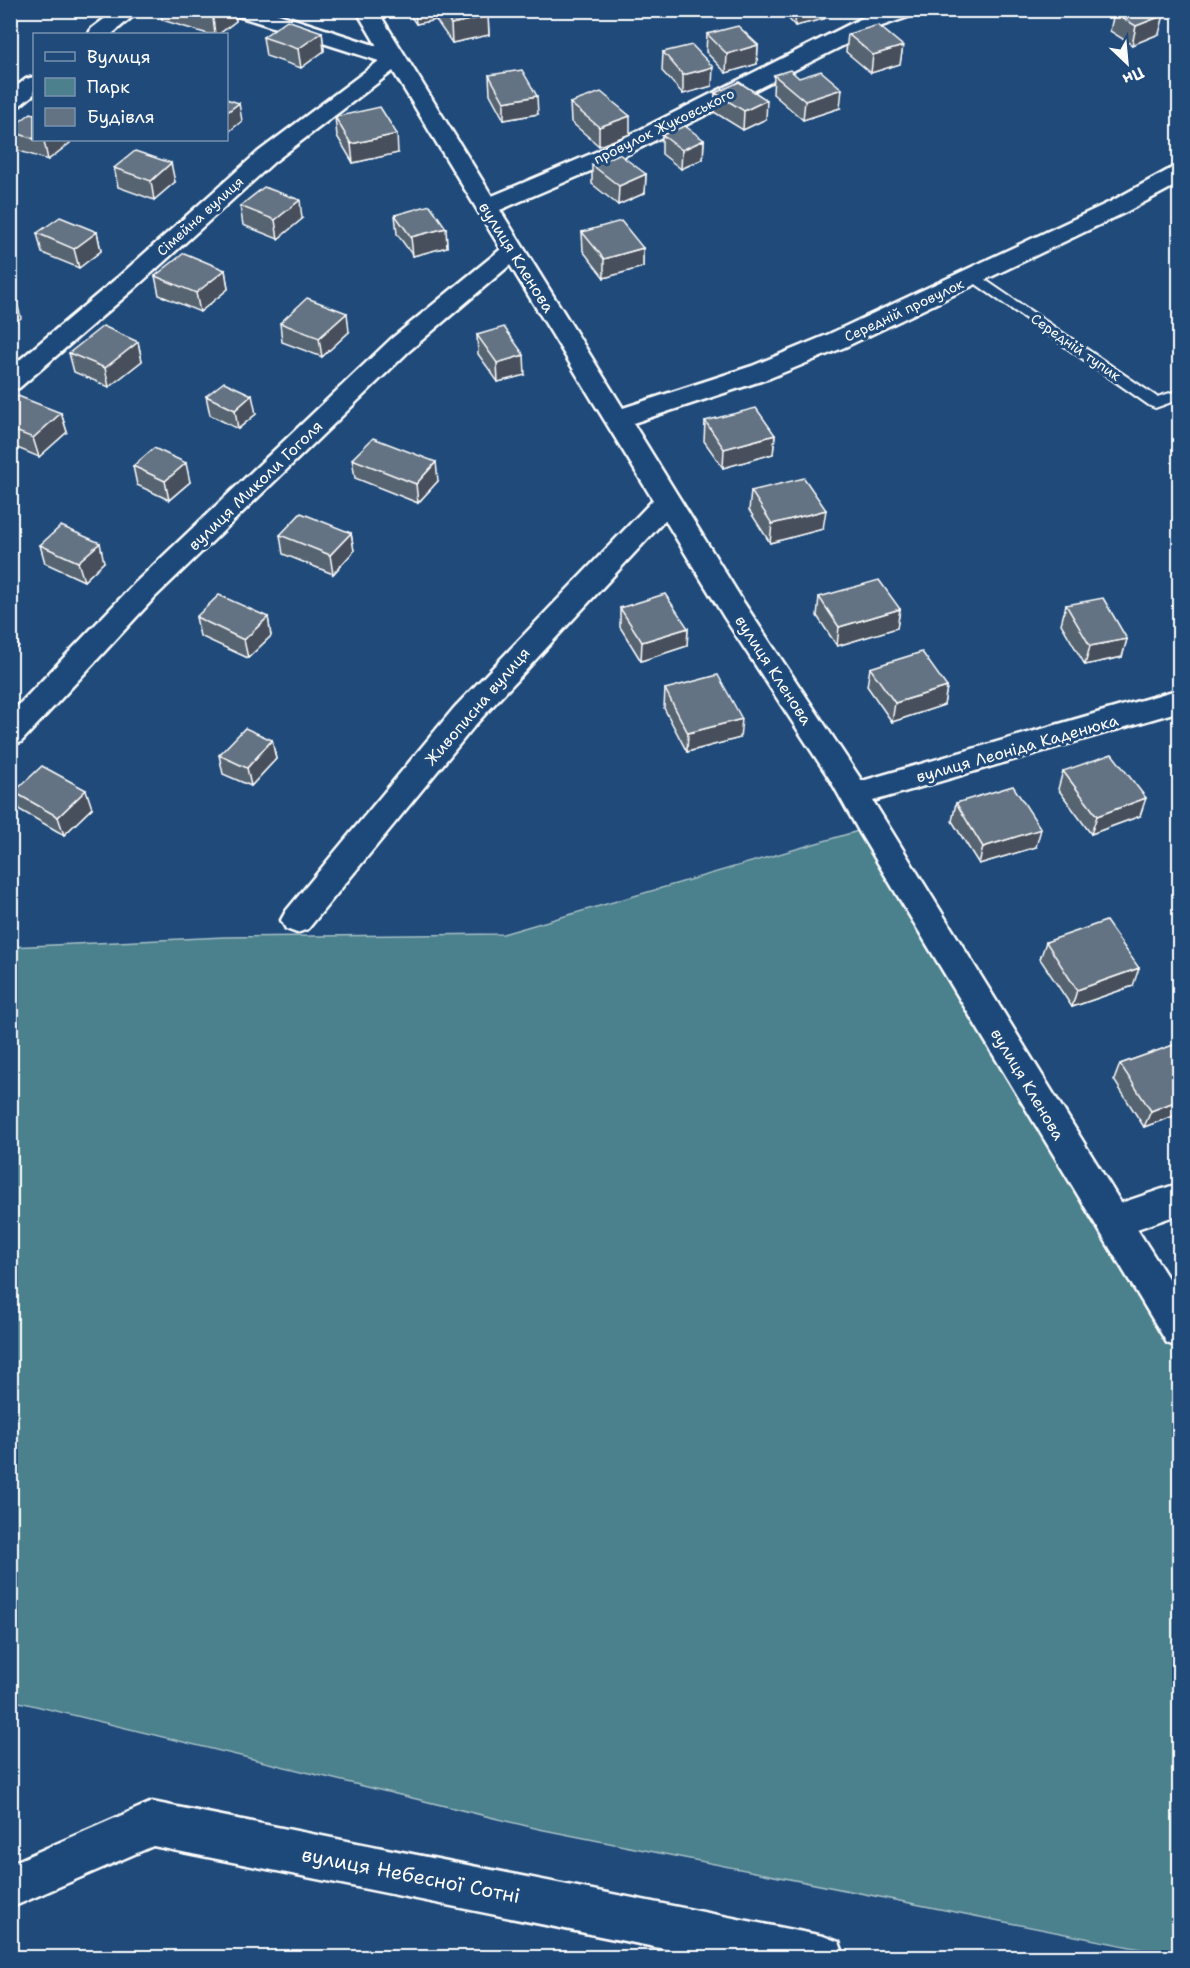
<svg xmlns="http://www.w3.org/2000/svg" width="1190" height="1968" viewBox="0 0 1190 1968" font-family="'Shantell Sans',sans-serif">
<style>
.green{fill:#4c808d;stroke:#a6c0c6;stroke-width:1.5}
.lines{fill:none;stroke-linecap:round;stroke-linejoin:round}
.lane-casing{stroke:#fff;stroke-width:4}
.street-casing{stroke:#fff;stroke-width:5}
.lane{fill:#1f4a7a;fill-rule:evenodd}
.street{fill:#1f4a7a;fill-rule:evenodd}
.wall{fill:#566371;stroke:#fff;stroke-width:1.5}
.shaded-wall{fill:#46505c;stroke:#fff;stroke-width:1.5}
.building{fill:#647383;stroke:#fff;stroke-width:1.5}
.labels{text-anchor:middle;stroke-width:6;stroke-linejoin:round;paint-order:stroke}
.far-street-label{font-size:14px;fill:#fff;stroke:#1f4a7a}
.street-label{font-size:16px;fill:#fff;stroke:#1f4a7a}
.near-street-label{font-size:20px;fill:#fff;stroke:#1f4a7a}
</style>
<rect width="100%" height="100%" fill="#1f4a7a"/>
<filter id="ink" filterUnits="userSpaceOnUse"><feTurbulence type="fractalNoise" baseFrequency=".0167" numOctaves="2"/><feDisplacementMap in="SourceGraphic" scale="12" xChannelSelector="R" yChannelSelector="G"/><feConvolveMatrix kernelMatrix="1 2 1 2 8 2 1 2 1" color-interpolation-filters="sRGB"/></filter>
<g filter="url(#ink)">
<polygon class="green" points="872,827 1179,1331 1179,1947 1165,1954 539,1829 11,1700 10,947 224,937 503,934"/>
<g class="lines">
<g class="lane-casing">
<polygon id="lane" points="975,273 1157,397 1180,390 1180,399 1155,408 1150,406 970,280 968,277"/>
</g>
<g class="street-casing">
<g id="street">
<polygon points="116,10 140,10 112,34 89,34 91,29"/>
<polygon points="233,10 266,10 377,46 356,10 377,10 492,196 598,151 866,16 884,10 916,10 914,15 882,26 614,161 500,210 623,408 752,366 827,335 1110,202 1172,168 1180,166 1180,183 1126,212 845,347 770,378 633,423 744,603 862,781 1180,689 1180,711 873,801 1121,1203 1180,1183 1180,1214 1137,1229 1180,1297 1180,1348 1167,1343 861,835 831,781 724,617 665,520 476,724 308,929 297,933 286,929 281,920 286,911 454,708 653,500 510,265 409,351 155,597 21,742 10,745 10,714 135,583 391,339 501,249 393,71 274,162 135,288 19,388 10,390 10,368 117,278 258,152 379,61 235,15"/>
<polygon points="34,77 34,94 18,107 10,109 10,91 26,79"/>
<polygon points="152,1802 823,1936 839,1942 845,1958 709,1958 153,1846 10,1908 10,1864"/>
</g>
</g>
<use href="#lane" class="lane"/>
<use href="#street" class="street"/>
</g>
<g class="wall">
<polygon points="161,10 234,10 236,21 219,34 208,34 162,20"/>
<polygon points="406,10 484,10 488,16 489,35 452,43 436,20 416,24"/>
<polygon points="781,10 825,10 824,19 795,26"/>
<polygon points="1114,13 1159,34 1132,45 1110,31"/>
<polygon points="322,32 324,51 301,68 266,56 263,37"/>
<polygon points="707,34 758,45 757,64 726,73 706,52"/>
<polygon points="848,34 903,46 900,64 871,73 846,52"/>
<polygon points="663,52 712,86 683,94 662,71"/>
<polygon points="489,75 538,114 504,120 490,94"/>
<polygon points="774,75 840,108 803,120 773,94"/>
<polygon points="715,93 766,119 743,130 714,112"/>
<polygon points="570,103 630,134 599,146 571,122"/>
<polygon points="34,114 34,140 70,140 70,143 48,160 13,149 10,138 10,129"/>
<polygon points="335,117 398,153 353,163 337,136"/>
<polygon points="662,135 704,140 703,159 681,169 662,154"/>
<polygon points="592,165 646,174 645,193 618,205 592,184"/>
<polygon points="114,168 175,182 154,200 118,187"/>
<polygon points="240,206 302,219 278,239 243,225"/>
<polygon points="395,215 446,228 447,247 413,256 397,234"/>
<polygon points="97,232 101,251 79,268 42,253 37,233"/>
<polygon points="582,232 643,248 643,267 604,278 583,251"/>
<polygon points="225,270 228,289 200,312 159,295 155,276"/>
<polygon points="280,323 349,332 322,357 282,342"/>
<polygon points="477,335 525,375 498,382 478,354"/>
<polygon points="138,342 142,361 109,387 74,372 69,353"/>
<polygon points="206,396 256,414 238,429 210,415"/>
<polygon points="10,403 61,413 67,432 39,457 10,445"/>
<polygon points="705,421 775,435 773,454 723,468 704,441"/>
<polygon points="352,459 438,481 418,503 355,478"/>
<polygon points="133,466 190,482 169,500 137,485"/>
<polygon points="751,491 823,529 770,543 749,510"/>
<polygon points="351,533 354,551 333,574 283,554 280,535"/>
<polygon points="40,545 104,562 84,581 45,563"/>
<polygon points="819,597 900,609 897,628 837,646 817,616"/>
<polygon points="1066,605 1127,639 1122,657 1085,665 1061,624"/>
<polygon points="620,608 688,628 687,646 641,661 620,627"/>
<polygon points="196,617 268,617 271,636 248,658 200,636"/>
<polygon points="870,668 947,687 944,705 892,722 867,686"/>
<polygon points="665,689 740,738 687,752 664,708"/>
<polygon points="272,740 276,759 251,786 223,774 219,755"/>
<polygon points="1063,771 1140,816 1091,834 1058,789"/>
<polygon points="14,792 92,808 64,835 20,810"/>
<polygon points="956,803 1036,847 979,864 952,821"/>
<polygon points="1046,942 1133,986 1072,1007 1040,959"/>
<polygon points="1179,1043 1179,1114 1144,1127 1114,1080 1120,1064"/>
</g>
<g class="shaded-wall">
<polygon points="223,10 234,10 236,21 219,34 215,34 213,18"/>
<polygon points="415,10 435,10 436,20 416,24"/>
<polygon points="796,10 825,10 824,19 795,26"/>
<polygon points="1164,15 1159,34 1132,45 1136,26"/>
<polygon points="488,16 489,35 452,43 451,24"/>
<polygon points="322,32 324,51 301,68 298,49"/>
<polygon points="10,42 13,54 10,56"/>
<polygon points="758,45 757,64 726,73 727,54"/>
<polygon points="903,46 900,64 871,73 873,55"/>
<polygon points="713,67 712,86 683,94 683,75"/>
<polygon points="842,89 840,108 803,120 805,101"/>
<polygon points="537,96 538,114 504,120 504,102"/>
<polygon points="767,100 766,119 743,130 744,111"/>
<polygon points="239,103 242,121 226,134 226,113"/>
<polygon points="630,116 630,134 599,146 599,127"/>
<polygon points="397,134 398,153 353,163 351,144"/>
<polygon points="46,140 70,140 70,143 48,160 44,141"/>
<polygon points="704,140 703,159 681,169 682,150"/>
<polygon points="171,163 175,182 154,200 151,181"/>
<polygon points="646,174 645,193 618,205 619,186"/>
<polygon points="300,200 302,219 278,239 275,220"/>
<polygon points="446,228 447,247 413,256 411,237"/>
<polygon points="97,232 101,251 79,268 74,249"/>
<polygon points="643,248 643,267 604,278 604,259"/>
<polygon points="225,270 228,289 200,312 196,293"/>
<polygon points="16,299 21,318 10,327 10,304"/>
<polygon points="347,313 349,332 322,357 319,338"/>
<polygon points="138,342 142,361 109,387 105,368"/>
<polygon points="524,355 525,375 498,382 497,363"/>
<polygon points="252,395 256,414 238,429 235,410"/>
<polygon points="61,413 67,432 39,457 33,438"/>
<polygon points="775,435 773,454 723,468 724,449"/>
<polygon points="436,462 438,481 418,503 416,484"/>
<polygon points="186,463 190,482 169,500 165,481"/>
<polygon points="826,510 823,529 770,543 772,524"/>
<polygon points="351,533 354,551 333,574 330,555"/>
<polygon points="100,543 104,562 84,581 78,562"/>
<polygon points="900,609 897,628 837,646 839,627"/>
<polygon points="268,617 271,636 248,658 244,640"/>
<polygon points="12,627 19,646 10,653 10,629"/>
<polygon points="688,628 687,646 641,661 642,642"/>
<polygon points="1127,639 1122,657 1085,665 1090,646"/>
<polygon points="947,687 944,705 892,722 895,703"/>
<polygon points="742,719 740,738 687,752 688,733"/>
<polygon points="272,740 276,759 251,786 247,768"/>
<polygon points="86,790 92,808 64,835 58,817"/>
<polygon points="1146,798 1140,816 1091,834 1097,816"/>
<polygon points="1041,829 1036,847 979,864 983,847"/>
<polygon points="1139,968 1133,986 1072,1007 1077,990"/>
<polygon points="1179,1100 1179,1114 1144,1127 1151,1111"/>
</g>
<g class="building">
<polygon points="188,10 223,10 213,18"/>
<polygon points="441,10 484,10 488,16 451,24"/>
<polygon points="1119,10 1156,10 1164,15 1136,26 1114,13"/>
<polygon points="287,20 322,32 298,49 263,37"/>
<polygon points="878,25 903,46 873,55 848,34"/>
<polygon points="738,26 758,45 727,54 707,34"/>
<polygon points="692,45 713,67 683,75 663,52"/>
<polygon points="522,70 537,96 504,102 489,75"/>
<polygon points="790,70 799,78 821,71 842,89 805,101 774,75"/>
<polygon points="739,82 767,100 744,111 715,93"/>
<polygon points="601,92 630,116 599,127 570,103"/>
<polygon points="226,99 239,103 226,113"/>
<polygon points="380,107 397,134 351,144 335,117"/>
<polygon points="31,113 34,114 34,139 10,131 10,129"/>
<polygon points="685,126 704,140 682,150 662,135"/>
<polygon points="135,151 171,163 151,181 114,168"/>
<polygon points="619,154 646,174 619,186 592,165"/>
<polygon points="264,187 300,200 275,220 240,206"/>
<polygon points="430,205 446,228 411,237 395,215"/>
<polygon points="60,217 97,232 74,249 37,233"/>
<polygon points="621,221 643,248 604,259 582,232"/>
<polygon points="184,253 225,270 196,293 155,276"/>
<polygon points="10,297 16,299 10,304"/>
<polygon points="307,298 347,313 319,338 280,323"/>
<polygon points="103,326 138,342 105,368 69,353"/>
<polygon points="504,327 524,355 497,363 477,335"/>
<polygon points="224,382 252,395 235,410 206,396"/>
<polygon points="18,396 61,413 33,438 10,429 10,403"/>
<polygon points="756,408 775,435 724,449 705,421"/>
<polygon points="373,438 436,462 416,484 352,459"/>
<polygon points="154,448 186,463 165,481 133,466"/>
<polygon points="804,478 826,510 772,524 751,491"/>
<polygon points="301,513 351,533 330,555 280,535"/>
<polygon points="61,526 100,543 78,562 40,545"/>
<polygon points="879,580 900,609 839,627 819,597"/>
<polygon points="665,594 688,628 642,642 620,608"/>
<polygon points="219,595 268,617 244,640 196,617"/>
<polygon points="1103,598 1127,639 1090,646 1066,605"/>
<polygon points="922,652 947,687 895,703 870,668"/>
<polygon points="718,675 742,719 688,733 665,689"/>
<polygon points="245,728 272,740 247,768 219,755"/>
<polygon points="1112,754 1146,798 1097,816 1063,771"/>
<polygon points="42,766 86,790 58,817 14,792"/>
<polygon points="1013,786 1041,829 983,847 956,803"/>
<polygon points="1106,921 1139,968 1077,990 1046,942"/>
<polygon points="1179,1043 1179,1100 1151,1111 1120,1064"/>
</g>
</g>
<g class="labels">
<g class="far-street-label">
<text transform="translate(664 126) rotate(-26)" y="5">провулок Жуковського</text>
<text transform="translate(200 216) rotate(-42)" y="5">Сімейна вулиця</text>
<text transform="translate(904 310) rotate(-25)" y="5">Середній провулок</text>
<text transform="translate(1076 347) rotate(35)" y="5">Середній тупик</text>
</g>
<g class="street-label">
<text transform="translate(517 257) rotate(58)" y="6">вулиця Кленова</text>
<text transform="translate(255 485) rotate(-44)" y="6">вулиця Миколи Гоголя</text>
<text transform="translate(774 670) rotate(57)" y="6">вулиця Кленова</text>
<text transform="translate(477 706) rotate(-49)" y="6">Живописна вулиця</text>
<text transform="translate(1017 748) rotate(-16)" y="6">вулиця Леоніда Каденюка</text>
<text transform="translate(1028 1084) rotate(59)" y="6">вулиця Кленова</text>
</g>
<g class="near-street-label">
<text transform="translate(411 1875) rotate(11)" y="7">вулиця Небесної Сотні</text>
</g>
</g>
<rect width="1190" height="1968" fill="none" stroke="#1f4a7a" stroke-width="36"/>
<rect x="18" y="18" width="1154" height="1932" fill="none" stroke="#fff" stroke-width="2" filter="url(#ink)"/>
<rect x="33" y="33" width="195" height="108" fill="#1f4a7a" stroke="#7992af" stroke-width="1.5"/>
<rect x="45" y="52" width="30" height="9" fill="#1f4a7a" stroke="#7992af" stroke-width="1.5"/>
<text x="87" y="63" font-size="18" fill="#ffffff">Вулиця</text>
<rect x="45" y="78" width="30" height="18" fill="#4c808d" stroke="#7992af" stroke-width="1.5"/>
<text x="87" y="93" font-size="18" fill="#ffffff">Парк</text>
<rect x="45" y="108" width="30" height="18" fill="#647383" stroke="#7992af" stroke-width="1.5"/>
<text x="87" y="123" font-size="18" fill="#ffffff">Будівля</text>
<g transform="translate(1127 63) rotate(154)" stroke="#1f4a7a" stroke-width="4.5" paint-order="stroke">
<path d="M0-4.5L10 22L0 15L-10 22Z" fill="#ffffff"/>
<text y="-9" font-size="16" font-weight="bold" text-anchor="middle" fill="#ffffff">Пн</text>
</g>
</svg>
